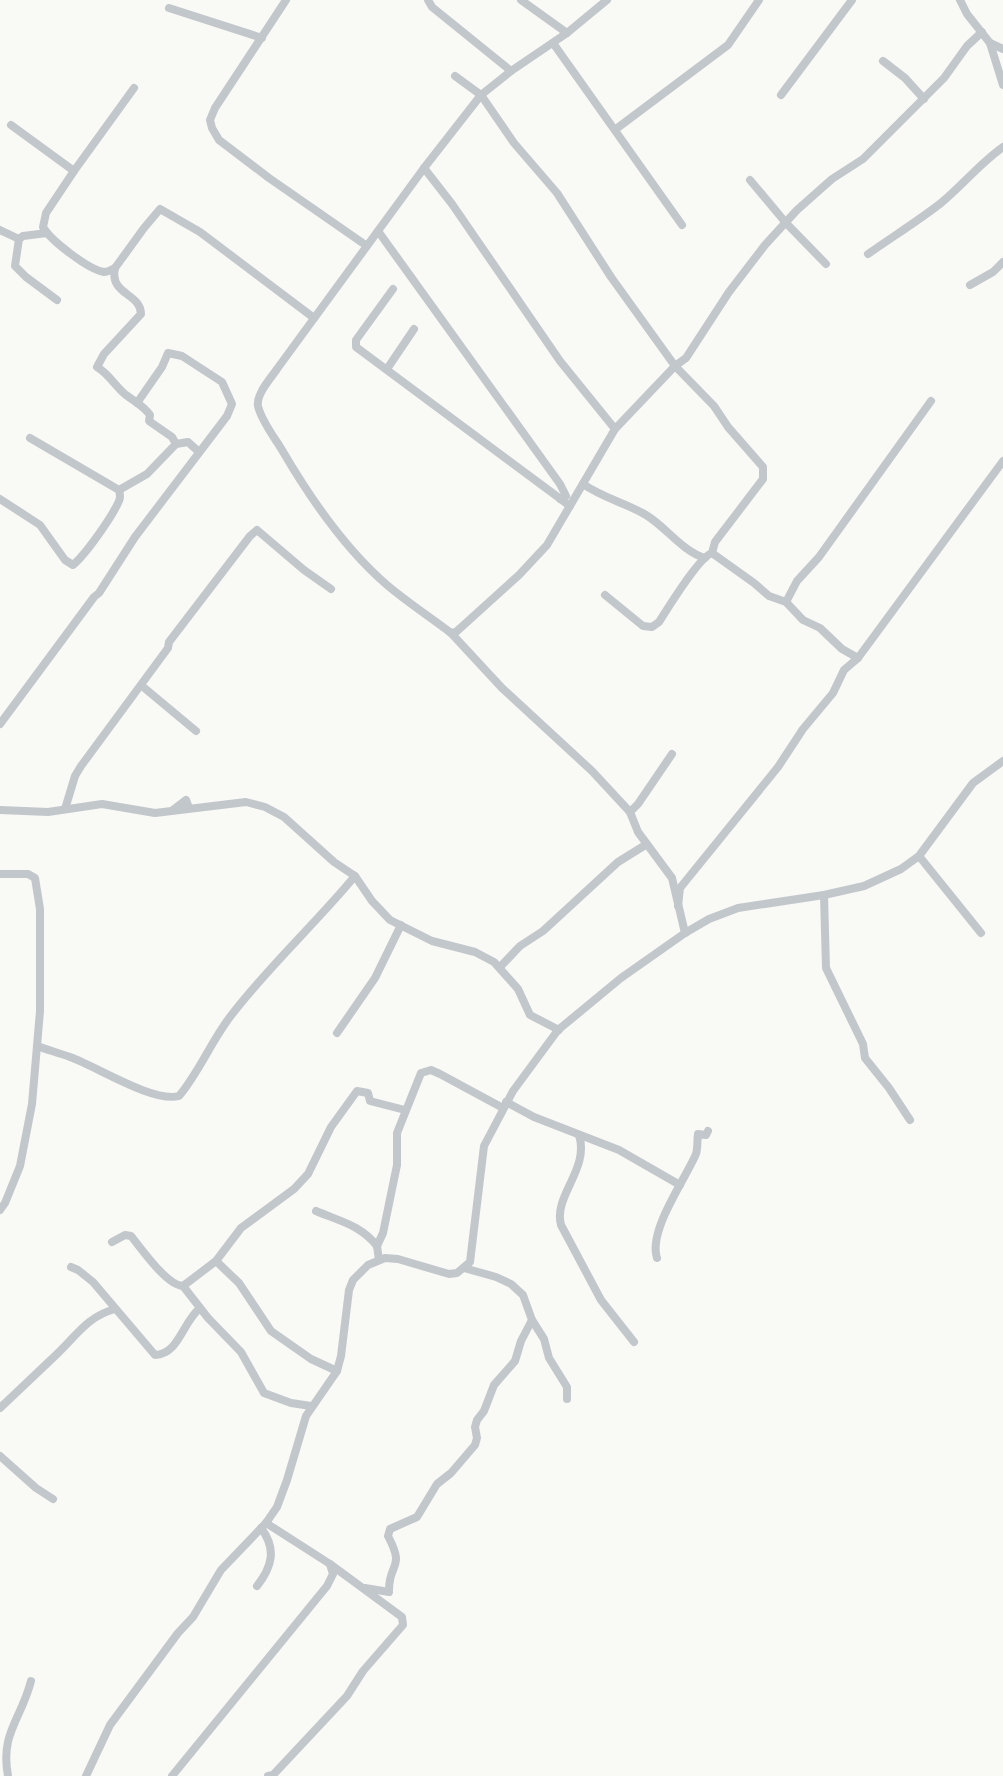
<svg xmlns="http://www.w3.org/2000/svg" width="1003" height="1776" viewBox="0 0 1003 1776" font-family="Overpass,sans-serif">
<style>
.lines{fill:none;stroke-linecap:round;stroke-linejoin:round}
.minor{stroke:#c2c7cb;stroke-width:8}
</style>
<rect width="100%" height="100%" fill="#f9f9f6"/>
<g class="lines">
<g class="minor">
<polyline points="286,0 215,108 210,120 212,128 219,140 269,178 367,246"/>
<polyline points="428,0 432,7 511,71"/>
<polyline points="521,0 567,33"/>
<path d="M607,0L567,33L511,71L481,95L424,168L277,369C271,378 256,394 258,406C261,420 274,437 282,450C310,498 344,548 387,585C407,602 430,617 451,633L456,632L519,575L547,545L615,429L675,366L686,358L729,292L765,245L797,210L832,179L863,159L944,78L967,46L982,32"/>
<polyline points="960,0 967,14 990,43 1003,85"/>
<polyline points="169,8 262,38"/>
<polyline points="553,43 682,225"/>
<polyline points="990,43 1003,49"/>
<polyline points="883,61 905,78 924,99"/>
<path d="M455,76L481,95L514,143L557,193L611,277L675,366L714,406L728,427L763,467V479L715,542L712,553C699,557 668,608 659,622L652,627L643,626L605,595"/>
<polyline points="781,95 852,0"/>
<path d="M11,125L74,171L46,213L43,227C50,240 89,270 104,272C108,272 111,270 115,268L144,228L160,209L200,232L314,318"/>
<polyline points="616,129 728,45 759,0"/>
<polyline points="424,168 452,204 560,361 615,429"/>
<polyline points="74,171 134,88"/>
<polyline points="750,180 786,223 826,264"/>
<polyline points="0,230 19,239"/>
<polyline points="378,231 560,484 566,496 560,499"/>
<polyline points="47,233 23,236 19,239 15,266 26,277 57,300"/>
<path d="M868,254C892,237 918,221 941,203C963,185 980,163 1003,147"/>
<path d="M115,268C109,295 141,293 141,314L104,354L97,367C109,374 115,386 126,395C134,401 144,406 150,415L149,421L172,437L176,444L188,442L199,452"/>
<polyline points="970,285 993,272 1003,262"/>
<polyline points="393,289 356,340 356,347 570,506"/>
<polyline points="387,369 414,329"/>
<path d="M583,484C603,498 626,503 646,515C666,527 682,551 705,558"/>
<polyline points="119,490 147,474 176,444"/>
<path d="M0,499L40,525L65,560L73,565C86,554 112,517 119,501C121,497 120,494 119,490L30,438"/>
<polyline points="712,553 754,583 769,596 786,602 803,620 820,628 842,649 858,658"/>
<polyline points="786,602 797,581 819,557 931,401"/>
<polyline points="451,633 502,688 592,771 630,812"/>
<polyline points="142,686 196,731"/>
<polyline points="0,724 94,597 99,593 135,537 227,416 232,404 222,382 182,356 168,353 162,367 137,403"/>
<polyline points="672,754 638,804 630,812 638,832 672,878 685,933"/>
<polyline points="65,809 75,776 81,766 168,648 169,642 250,536 257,530 304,570 331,589"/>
<polyline points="0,810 48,812 102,804 155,813 246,802 265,807 284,817 334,862 355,876 372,901 390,920 432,941 475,952 494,962 518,989 530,1015 559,1030"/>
<polyline points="173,810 186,800 189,808"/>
<polyline points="919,856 981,933"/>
<polyline points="0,874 28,874 35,878 40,909 40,1011 32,1104 20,1166 5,1203 0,1210"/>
<polyline points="824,895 826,968 863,1044 865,1058 889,1088 910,1120"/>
<polyline points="678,906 680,888 778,767 803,729 833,693 844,670 858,658 1003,461"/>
<polyline points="500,967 520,946 543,931 618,862 647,844"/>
<polyline points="337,1033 375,978 401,925"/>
<path d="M37,1046C48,1050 59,1053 70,1057C96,1066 153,1103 179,1096C200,1071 212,1039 233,1013C271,964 316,923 355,876"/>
<polyline points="506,1102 534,1117 619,1150 680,1185"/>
<path d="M579,1135C590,1169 553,1196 561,1225L601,1300L634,1342"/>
<path d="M316,1211C339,1221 361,1225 377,1246"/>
<path d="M112,1242L125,1235L131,1236C141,1248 167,1286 183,1286L216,1261L241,1228L294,1189L308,1174L331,1127L357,1091L368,1093L370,1101L405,1110"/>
<path d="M657,1258C648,1230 685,1180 696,1154C698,1148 697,1140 698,1134L706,1135L708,1131"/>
<polyline points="379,1260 377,1246 383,1233 397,1165 397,1133 421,1073 431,1070 440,1074 503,1108"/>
<polyline points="216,1261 239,1283 271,1331 311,1359 337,1371"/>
<path d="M71,1267L78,1270L93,1282L155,1355C179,1354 182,1323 200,1308"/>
<polyline points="464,1268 496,1277 511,1284 523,1295 532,1320 544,1339 549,1358 567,1387 567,1399"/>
<polyline points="183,1286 208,1318 241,1352 264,1393 291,1403 311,1406"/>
<path d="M0,1408C19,1390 38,1372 57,1354C76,1336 88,1316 115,1309"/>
<polyline points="0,1456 36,1488 53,1499"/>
<polyline points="266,1523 330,1564 402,1617 403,1625 363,1671 347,1696 273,1775 268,1776"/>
<path d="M257,1586C272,1567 277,1549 261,1528"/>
<path d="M365,1588L389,1592C388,1562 406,1570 388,1536L390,1529L417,1517L437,1484L451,1473L475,1445L477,1438L475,1427L477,1420L484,1411L494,1385L515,1361L521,1341L532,1320"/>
<path d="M8,1776C0,1733 21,1720 31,1681"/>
<polyline points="86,1776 110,1725 178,1633 193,1617 221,1570 266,1523 277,1507 287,1480 306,1416 337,1371 341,1356 349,1290 353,1280 368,1265 385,1258 398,1259 449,1274 457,1273 470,1262 484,1146 513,1091 558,1030 621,978 685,933 709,919 738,908 824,895 864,886 901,869 919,856 973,783 1003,761"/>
<polyline points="172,1776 327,1586 333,1574 330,1564"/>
</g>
</g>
</svg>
